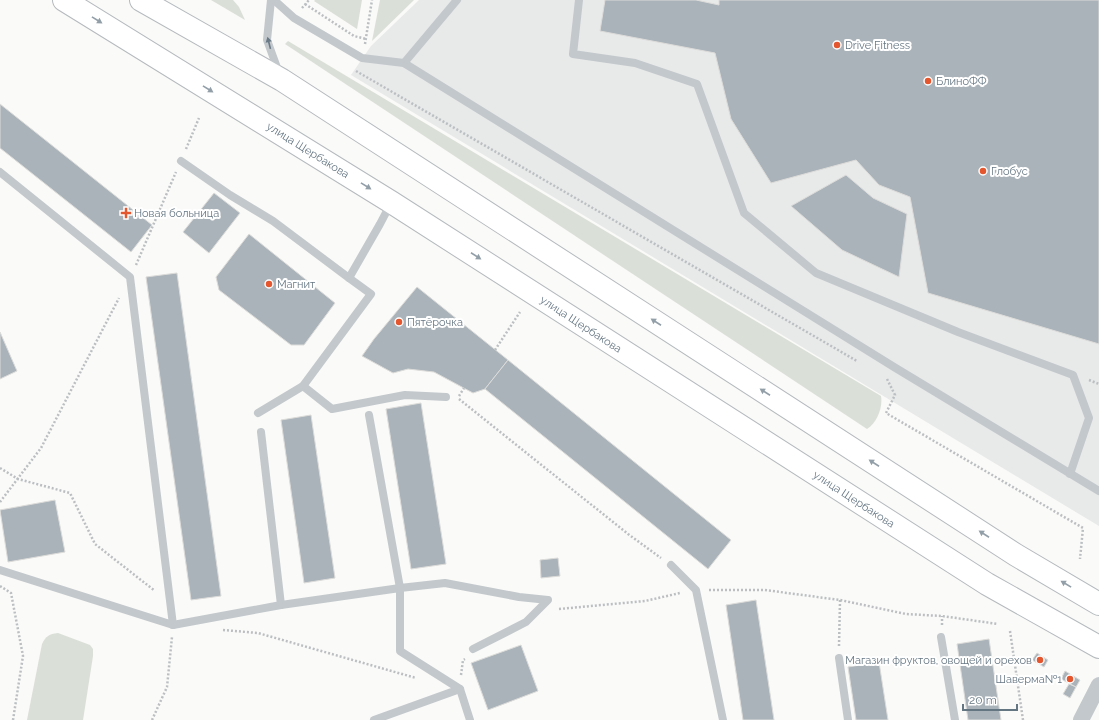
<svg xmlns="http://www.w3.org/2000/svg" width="1099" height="720" viewBox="0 0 1099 720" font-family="Raleway,sans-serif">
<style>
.built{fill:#e8e9e9}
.green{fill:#dadfd7}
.building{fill:#aab3b9;stroke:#dcdcda}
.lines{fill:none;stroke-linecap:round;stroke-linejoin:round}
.primary-casing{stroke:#b5babe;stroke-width:24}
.path{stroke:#bbbfc2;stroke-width:2.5;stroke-dasharray:2 2;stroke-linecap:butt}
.service{stroke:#c3c8cc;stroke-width:8}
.minor{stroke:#c3c8cc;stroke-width:16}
.primary{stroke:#fff;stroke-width:22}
.oneway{fill:#939fa8}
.oneway2{fill:#6a7a87}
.poi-dot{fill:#e4572e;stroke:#fff;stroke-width:1.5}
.labels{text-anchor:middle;stroke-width:4;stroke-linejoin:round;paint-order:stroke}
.poi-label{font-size:11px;fill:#657683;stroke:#fff;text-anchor:start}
.street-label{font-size:11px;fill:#657683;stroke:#fff}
</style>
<rect width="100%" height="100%" fill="#fafaf8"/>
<polygon class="built" points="419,0 1099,0 1099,526 351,75 371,46"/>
<g class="green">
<polygon points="211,0 233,0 239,7 245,20"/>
<polygon points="315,0 362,0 357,29 314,1"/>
<polygon points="380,0 414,0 372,41"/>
<path d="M288,41L881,396C883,407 877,423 867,429L285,44Z"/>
<path d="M58,633L90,645L93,649V656L83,720H27L42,644C46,636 49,634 58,633Z"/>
</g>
<g class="building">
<polygon points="605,0 696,0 719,5 719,0 1099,0 1099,344 928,293 910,197 879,185 856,160 771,183 731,119 715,53 600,31"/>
<polygon points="0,104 152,225 131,252 0,148"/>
<polygon points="846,175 873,198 907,214 899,277 842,250 791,206"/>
<polygon points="214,193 240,213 209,253 183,232"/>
<polygon points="249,234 335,303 304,345 291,345 219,290 216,277"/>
<polygon points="177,273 221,596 191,600 146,277"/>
<polygon points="417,287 508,360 485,389 473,393 434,372 408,369 393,373 362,356 374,339"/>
<polygon points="0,332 17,371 0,379"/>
<polygon points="508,360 731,540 708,569 485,389"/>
<polygon points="421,403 446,564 411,569 386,409"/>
<polygon points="311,415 335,578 304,583 281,420"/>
<polygon points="55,500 65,552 8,562 0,510"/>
<polygon points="558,558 560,576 541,578 540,560"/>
<polygon points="756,600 774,720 743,720 726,605"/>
<polygon points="989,639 1001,720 968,720 957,644"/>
<polygon points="521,645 538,691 488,710 471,663"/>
<polygon points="1037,653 1048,660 1044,667 1032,660"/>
<polygon points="879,662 888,720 856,720 848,667"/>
<polygon points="1065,671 1080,680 1076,687 1061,679"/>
<polygon points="1069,684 1076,687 1070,698 1063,694"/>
</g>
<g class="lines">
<g class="primary-casing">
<g id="primary">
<polyline points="64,0 391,202 987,584 1099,647"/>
<polyline points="141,0 282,80 1016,555 1099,604"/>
</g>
</g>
<g class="path">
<polyline points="305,4 354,36 366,39"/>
<polyline points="302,8 309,0"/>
<polyline points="365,44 372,0"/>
<polyline points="356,71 857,361"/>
<polyline points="186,149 199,118"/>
<polyline points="136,265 176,172"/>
<polyline points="495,350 520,312"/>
<polyline points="887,379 895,395 886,413 1083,528 1080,559"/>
<polyline points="1089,380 1099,384"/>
<polyline points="459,396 464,388"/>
<polyline points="459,399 628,534 661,558"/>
<polyline points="0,468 18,479 70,493 95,544 155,591"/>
<polyline points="0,502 41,448 119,298"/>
<polyline points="0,586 11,593 23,656 13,720"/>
<polyline points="709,590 765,590 840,600 906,614 942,616 998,624"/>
<polyline points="559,609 645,601 680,593"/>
<polyline points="942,625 942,616"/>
<polyline points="223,630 258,633 416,678"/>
<polyline points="1010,631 1023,720"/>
<polyline points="839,646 840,600"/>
<polyline points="461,675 463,660 465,659"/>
<polyline points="152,720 167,687 172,637"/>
</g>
<g class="service">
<polyline points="271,0 267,40 279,73"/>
<polyline points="274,0 294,18 362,58 404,63 894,367 1099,491"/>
<polyline points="579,0 573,54 635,63 697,84 744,213 816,273 958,332 1073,375 1089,418 1070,474"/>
<polyline points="404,63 457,0"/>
<polyline points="181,161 230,195 273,221 349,278 380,224 391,203"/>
<polyline points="0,172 130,277 173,625"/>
<polyline points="303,386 332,409 405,395 446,397"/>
<polyline points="258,413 303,386 371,294 349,278"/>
<polyline points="369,415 400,588 445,583 519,597 548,600 526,622 473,649"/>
<polyline points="261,432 281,605"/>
<polyline points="671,565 696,590 723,720"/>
<polyline points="0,570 173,625 281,605 400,588 400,651 460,689 374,720"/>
<polyline points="941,637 955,720"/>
<polyline points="839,658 848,720"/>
<polyline points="460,689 470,720"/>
</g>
<polyline class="minor" points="1081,720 1099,685"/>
<use href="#primary" class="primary"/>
</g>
<defs><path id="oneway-solid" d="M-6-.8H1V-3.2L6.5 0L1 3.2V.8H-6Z"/></defs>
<g class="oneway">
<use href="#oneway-solid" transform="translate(97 20) rotate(32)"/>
<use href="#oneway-solid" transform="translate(208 89) rotate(32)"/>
<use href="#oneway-solid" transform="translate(366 186) rotate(32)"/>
<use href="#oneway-solid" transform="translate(476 256) rotate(33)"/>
<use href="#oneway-solid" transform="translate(656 322) rotate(-147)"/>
<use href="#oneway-solid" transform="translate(765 392) rotate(-147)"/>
<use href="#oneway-solid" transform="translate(874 463) rotate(-147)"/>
<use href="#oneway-solid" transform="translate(984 534) rotate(-147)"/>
<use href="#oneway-solid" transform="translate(1066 584) rotate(-149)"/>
</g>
<use class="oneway2" href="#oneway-solid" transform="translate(269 43) rotate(-104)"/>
<g class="poi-dot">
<circle cx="837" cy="45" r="4"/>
<circle cx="928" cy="81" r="4"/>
<circle cx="983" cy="171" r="4"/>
<path d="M124 207h4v4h4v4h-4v4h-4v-4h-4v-4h4z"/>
<circle cx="269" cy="284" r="4"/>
<circle cx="399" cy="322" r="4"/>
<circle cx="1040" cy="660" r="4"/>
<circle cx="1070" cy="679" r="4"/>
</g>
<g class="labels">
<g class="poi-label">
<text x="845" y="49">Drive Fitness</text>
<text x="936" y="85">БлиноФФ</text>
<text x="991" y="175">Глобус</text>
<text x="134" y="217">Новая больница</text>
<text x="277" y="288">Магнит</text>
<text x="407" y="326">Пятёрочка</text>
<text x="1032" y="664" text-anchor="end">Магазин фруктов, овощей и орехов</text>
<text x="1062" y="683" text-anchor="end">Шаверма№1</text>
</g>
<g class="street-label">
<text transform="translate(308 150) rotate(32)" y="4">улица Щербакова</text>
<text transform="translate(581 324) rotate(33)" y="4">улица Щербакова</text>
<text transform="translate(854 499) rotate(33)" y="4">улица Щербакова</text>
</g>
</g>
<path d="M963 704v6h54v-6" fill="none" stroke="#657683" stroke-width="2"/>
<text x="969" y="704" font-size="12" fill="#657683" stroke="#ffffff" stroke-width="3" paint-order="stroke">20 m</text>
</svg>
